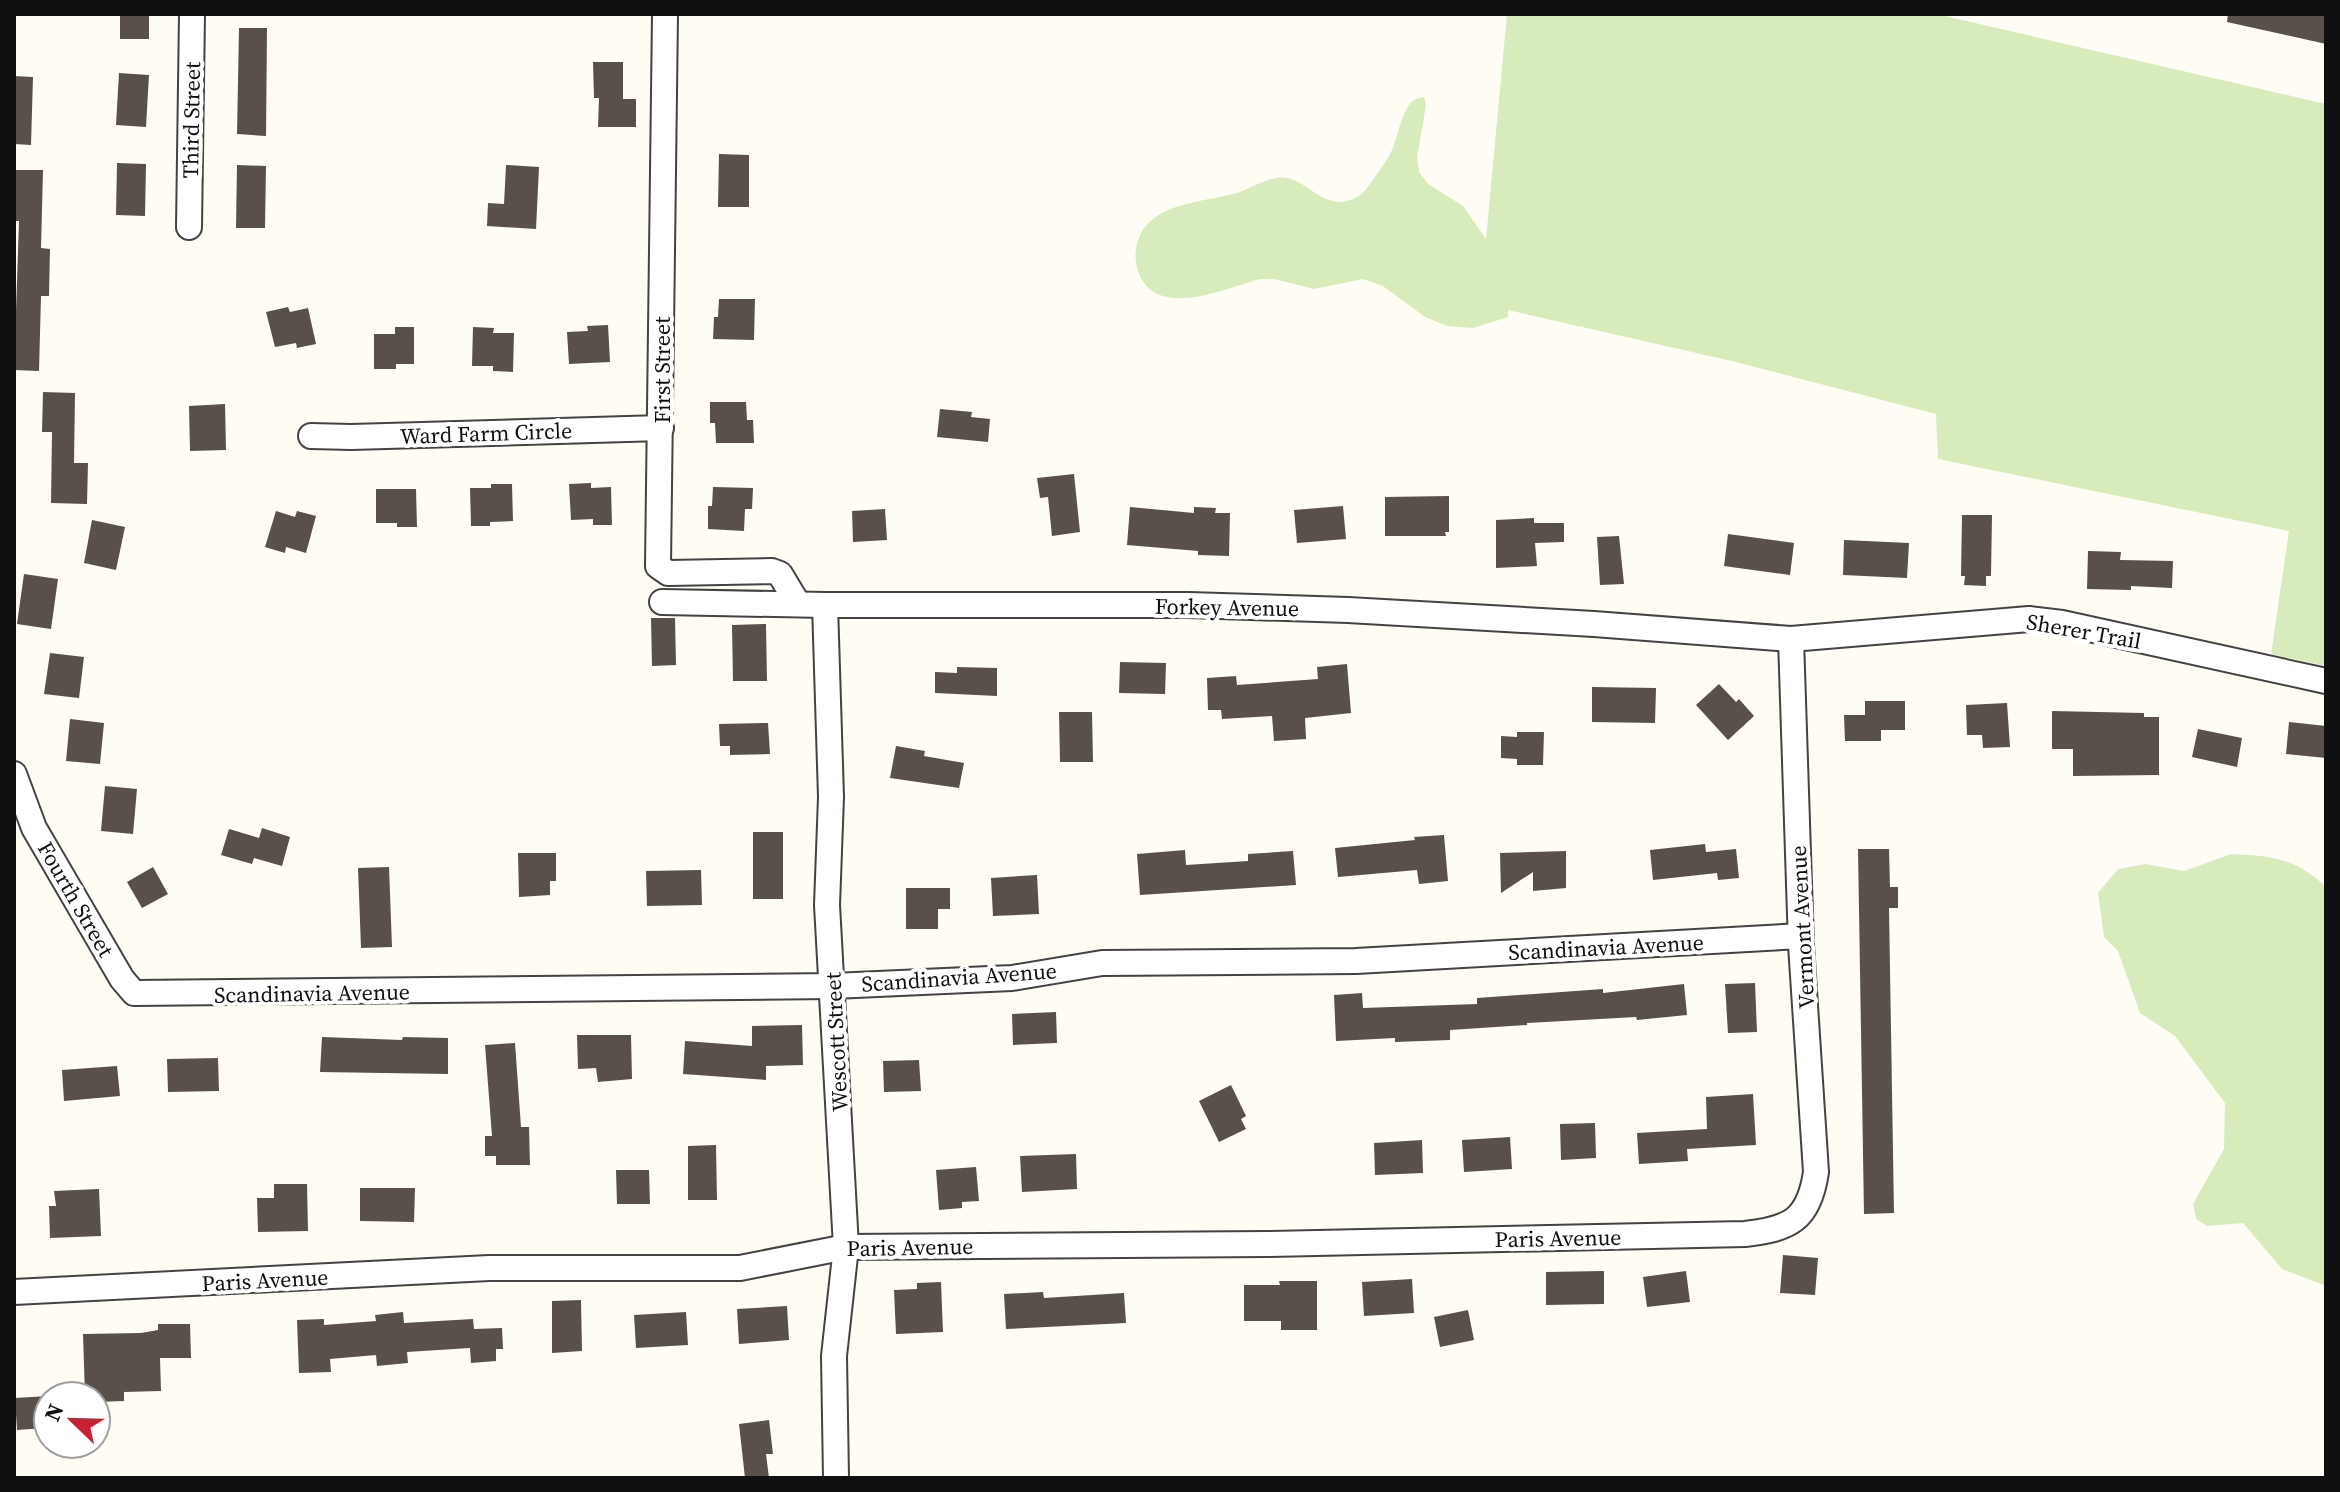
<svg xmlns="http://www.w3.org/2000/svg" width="2340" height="1492" viewBox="0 0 2340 1492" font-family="'Source Serif 4',serif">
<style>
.green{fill:#d7ebbb}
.building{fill:#59504c}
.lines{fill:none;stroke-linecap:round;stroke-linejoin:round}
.street-casing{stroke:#434343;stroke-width:28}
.street{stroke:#fff;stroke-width:24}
.labels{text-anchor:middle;stroke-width:8;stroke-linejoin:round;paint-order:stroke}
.street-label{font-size:22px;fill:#101010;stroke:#fff}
</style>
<rect width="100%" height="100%" fill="#fffcf3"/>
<g class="green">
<path d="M1507,14H1936L2326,104V666L2271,654L2289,531L1938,459L1936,414L1736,362L1508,310V317L1473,328L1447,326L1425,317L1383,286L1363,279L1314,289L1274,279H1260C1226,288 1160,319 1140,276C1134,263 1134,248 1140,235C1156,202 1206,202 1237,193C1250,189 1263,180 1277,178C1308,173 1323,219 1360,195C1365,192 1369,185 1372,181C1379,171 1387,161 1392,150C1398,136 1400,118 1409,105C1413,99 1418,98 1424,97L1426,105L1417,157L1419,172L1428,184L1463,206L1486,239Z"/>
<path d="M2231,854C2272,856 2296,858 2326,887V1286L2282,1269L2243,1223L2207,1226L2196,1219L2193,1204L2224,1149L2225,1103L2175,1036L2140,1013L2118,951L2104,937L2098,893L2118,869L2145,864L2184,871Z"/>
</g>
<g class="building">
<rect x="120" y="14" width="29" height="25"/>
<polygon points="2228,14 2326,14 2326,44 2227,22"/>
<polygon points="239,28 267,28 266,136 237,134"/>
<polygon points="593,62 623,62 623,99 636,99 636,127 598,127 599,98 594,98"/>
<polygon points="119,73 149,75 146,127 116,125"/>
<polygon points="14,76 33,77 31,145 14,144"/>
<polygon points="719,154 749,155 749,207 718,207"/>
<polygon points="117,163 146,164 145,216 116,215"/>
<polygon points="237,165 266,166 265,228 236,228"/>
<polygon points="506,165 539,167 536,229 487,226 488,203 504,204"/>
<polygon points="14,170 43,170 41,248 50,249 49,296 41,296 39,371 14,370 19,221 14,221"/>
<polygon points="719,299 755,299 754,340 713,339 714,317 718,317"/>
<polygon points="288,307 290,312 308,308 316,344 297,348 296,343 275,347 266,312"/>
<polygon points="608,325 610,362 569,364 567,332 588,331 587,326"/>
<polygon points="395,327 414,327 414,364 396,364 396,369 374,369 374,334 395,334"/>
<polygon points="473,327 494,328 493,333 514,333 513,372 493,371 493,366 472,366"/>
<polygon points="43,392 75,393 74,463 88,463 87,504 51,503 52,432 42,432"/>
<polygon points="710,402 746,402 747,420 753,420 754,443 716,443 715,423 710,423"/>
<polygon points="225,404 226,450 190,451 189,406"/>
<polygon points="940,409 972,412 971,417 990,419 988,442 937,437"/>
<polygon points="1074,474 1080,532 1052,536 1048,497 1040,498 1037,478"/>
<polygon points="591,483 591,488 611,487 612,525 593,525 593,519 571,520 569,484"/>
<polygon points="491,484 512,484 513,521 490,522 490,526 471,526 470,488 491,488"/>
<polygon points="713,487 753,488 752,509 745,509 744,531 708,529 708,506 712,506"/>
<polygon points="376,489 416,489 417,527 397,527 397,523 376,523"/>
<polygon points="1449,496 1449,532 1445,532 1446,536 1385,536 1385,497"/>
<polygon points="1343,506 1346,539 1297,543 1294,510"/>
<polygon points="1130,507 1194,513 1194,507 1216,508 1215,513 1230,513 1229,556 1198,555 1198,551 1127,545"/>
<polygon points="885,509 887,540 853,542 852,511"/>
<polygon points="276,511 295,517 297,511 316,516 306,553 286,547 285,553 265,547"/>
<polygon points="1962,515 1992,515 1991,576 1986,576 1986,586 1964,585 1965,576 1961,576"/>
<polygon points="1534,518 1534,523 1564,523 1564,542 1535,543 1537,566 1496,568 1496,520"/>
<polygon points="92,520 125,527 116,570 84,563"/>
<polygon points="1728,534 1794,543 1790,575 1724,566"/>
<polygon points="1619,536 1624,584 1600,585 1597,537"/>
<polygon points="1844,540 1909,543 1907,578 1843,575"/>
<polygon points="2088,551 2121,552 2120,560 2173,561 2172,588 2131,586 2131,590 2087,589"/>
<polygon points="24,574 58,579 51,629 17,624"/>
<polygon points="651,618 675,618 676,665 652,666"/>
<polygon points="766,624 767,681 733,681 732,625"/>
<polygon points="50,653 84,657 79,698 44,694"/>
<polygon points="1120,662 1166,663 1165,694 1119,693"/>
<polygon points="1347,664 1351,713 1305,718 1306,739 1274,741 1272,716 1222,719 1221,710 1208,710 1207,678 1236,676 1237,685 1318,679 1317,667"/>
<polygon points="957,667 997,668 997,696 935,693 935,672 957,673"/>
<polygon points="1719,684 1736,702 1739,699 1754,716 1728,740 1696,705"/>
<polygon points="1592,687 1656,688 1655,723 1592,722"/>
<polygon points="1865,701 1905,701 1905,730 1881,730 1881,741 1845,741 1844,715 1865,715"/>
<polygon points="2007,703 2010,747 1983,748 1982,735 1967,735 1966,705"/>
<polygon points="2052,711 2144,713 2144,717 2159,717 2159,775 2073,776 2073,749 2052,749"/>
<polygon points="1059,712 1092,712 1093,762 1060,762"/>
<polygon points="70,719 104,723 100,764 66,761"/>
<polygon points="2289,722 2326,726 2326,758 2286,754"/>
<polygon points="768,723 770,754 730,755 730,746 720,746 719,724"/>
<polygon points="2198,729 2242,738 2237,767 2192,757"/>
<polygon points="1517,732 1544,732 1543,765 1517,765 1517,759 1501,758 1501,736 1517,737"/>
<polygon points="896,746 925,751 924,756 964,763 959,788 890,778"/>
<polygon points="105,786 137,789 133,834 101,831"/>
<polygon points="262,828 290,837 282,866 254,858 252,864 221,855 229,829 259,838"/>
<rect x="753" y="832" width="30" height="67"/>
<polygon points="1444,835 1448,881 1419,884 1417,870 1338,877 1335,848 1415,840 1414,837"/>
<polygon points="1705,844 1706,852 1736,849 1739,878 1718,880 1717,873 1653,880 1650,850"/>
<polygon points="1858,849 1889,849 1890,887 1898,887 1898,908 1889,908 1894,1213 1864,1214"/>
<polygon points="1185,850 1186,865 1248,861 1248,854 1293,851 1296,885 1140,895 1137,854"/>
<polygon points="1566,851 1566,888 1533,891 1533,872 1501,893 1500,853"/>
<polygon points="518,853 556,853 556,881 550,881 550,895 519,897"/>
<polygon points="153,867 168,894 142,908 127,882"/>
<polygon points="389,867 392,947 361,948 358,868"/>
<polygon points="701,870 702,905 647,906 646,871"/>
<polygon points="1037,875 1039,914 993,916 991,878"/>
<polygon points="906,888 950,888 950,909 938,909 938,929 906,929"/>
<polygon points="1755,983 1757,1032 1728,1033 1725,984"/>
<polygon points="1684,984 1687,1015 1637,1020 1636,1017 1527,1023 1527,1025 1450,1030 1450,1040 1395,1042 1395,1038 1336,1041 1334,995 1362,993 1363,1008 1477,1004 1477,998 1603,989 1603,993"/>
<polygon points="1056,1012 1057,1043 1013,1045 1012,1014"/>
<polygon points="802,1025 803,1065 766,1066 766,1080 683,1074 685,1041 752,1046 752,1026"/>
<polygon points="577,1035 631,1035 632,1079 598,1082 596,1068 578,1069"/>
<polygon points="322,1037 402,1040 403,1037 448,1038 448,1074 320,1072"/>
<polygon points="515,1043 521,1127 529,1127 530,1165 496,1165 496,1156 485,1156 485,1136 492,1136 485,1045"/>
<polygon points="218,1058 219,1091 168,1092 167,1059"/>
<polygon points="919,1060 921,1091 884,1092 883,1061"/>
<polygon points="117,1066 120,1096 64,1101 62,1070"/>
<polygon points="1231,1085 1246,1116 1241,1119 1246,1129 1219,1142 1199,1101"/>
<polygon points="1753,1094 1756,1145 1687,1149 1688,1161 1639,1164 1637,1133 1707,1129 1706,1097"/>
<polygon points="1595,1123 1596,1158 1561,1160 1560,1124"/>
<polygon points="1510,1137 1512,1169 1464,1172 1462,1140"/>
<polygon points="1422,1140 1423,1173 1375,1175 1374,1143"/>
<polygon points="716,1145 717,1200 688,1200 688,1146"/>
<polygon points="1076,1154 1077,1189 1022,1192 1020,1156"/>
<polygon points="976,1167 979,1201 962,1202 962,1208 939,1210 936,1170"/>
<polygon points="616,1170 649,1170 650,1204 617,1204"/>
<polygon points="274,1184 307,1184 308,1231 258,1232 257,1198 274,1198"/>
<polygon points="360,1188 415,1188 414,1222 360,1221"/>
<polygon points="99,1189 101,1236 50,1238 49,1206 56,1206 54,1191"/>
<polygon points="1783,1255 1818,1258 1815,1295 1780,1293"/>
<polygon points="1604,1271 1604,1304 1546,1305 1546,1272"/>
<polygon points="1686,1271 1690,1302 1647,1307 1643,1277"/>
<polygon points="1412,1279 1414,1313 1364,1316 1362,1282"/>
<polygon points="1279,1281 1317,1281 1317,1330 1281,1330 1281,1321 1244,1321 1244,1285 1280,1285"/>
<polygon points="941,1282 943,1332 896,1334 894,1290 917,1289 917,1283"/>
<polygon points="1043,1292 1044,1298 1124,1293 1126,1323 1006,1329 1004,1294"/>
<polygon points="581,1300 582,1351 552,1353 552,1301"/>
<polygon points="787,1306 789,1340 739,1344 737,1309"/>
<polygon points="1468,1310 1474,1340 1440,1347 1434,1317"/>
<polygon points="403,1312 404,1323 473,1319 474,1329 502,1328 503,1349 496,1349 496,1361 471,1363 470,1348 407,1352 408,1363 377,1366 376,1355 330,1359 331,1372 299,1373 297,1320 324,1319 324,1325 376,1321 375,1315"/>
<polygon points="686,1312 688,1345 636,1348 634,1315"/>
<polygon points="158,1324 190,1324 191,1358 160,1358 161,1391 124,1392 124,1401 96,1402 96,1396 85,1396 83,1334 141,1333 158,1330"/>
<polygon points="48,1396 46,1428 17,1430 15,1398"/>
<polygon points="769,1420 773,1454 766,1454 769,1478 745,1478 739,1424"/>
</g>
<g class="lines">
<g class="street-casing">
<g id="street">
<polyline points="665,14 658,566 668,573 772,571 780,574 798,604"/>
<polyline points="189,227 192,14"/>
<polyline points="311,436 351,437 661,428"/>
<polyline points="662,602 825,605 1188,605 1348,610 1594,624 1791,639 2029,619 2062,623 2326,681"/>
<polyline points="825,605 831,797 827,905 846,1247 834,1356 836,1478"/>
<polyline points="14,774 34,828 122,979 134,993 833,986 1012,978 1102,963 1356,961 1801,936"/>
<path d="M14,1292L489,1268H740L846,1247L1267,1244L1745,1234C1790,1229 1809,1220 1816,1172L1801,945L1791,639"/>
</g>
</g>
<use href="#street" class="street"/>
</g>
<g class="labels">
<g class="street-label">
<text transform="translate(191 120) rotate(-89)" y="8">Third Street</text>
<text transform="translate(662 370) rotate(-90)" y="8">First Street</text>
<text transform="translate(486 433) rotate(-2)" y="8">Ward Farm Circle</text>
<text transform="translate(1227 607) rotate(1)" y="8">Forkey Avenue</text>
<text transform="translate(2084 631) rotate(10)" y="8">Sherer Trail</text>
<text transform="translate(76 899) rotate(60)" y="8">Fourth Street</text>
<text transform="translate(1802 927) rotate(-93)" y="8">Vermont Avenue</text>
<text transform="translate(1606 947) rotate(-3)" y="8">Scandinavia Avenue</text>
<text transform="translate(959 977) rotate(-4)" y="8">Scandinavia Avenue</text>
<text transform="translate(312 993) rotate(-1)" y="8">Scandinavia Avenue</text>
<text transform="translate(836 1042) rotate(-93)" y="8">Wescott Street</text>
<text transform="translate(1558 1238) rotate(-1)" y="8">Paris Avenue</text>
<text transform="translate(910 1247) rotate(-1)" y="8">Paris Avenue</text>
<text transform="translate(265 1280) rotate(-3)" y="8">Paris Avenue</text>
</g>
</g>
<rect width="2340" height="1492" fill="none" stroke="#101010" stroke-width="32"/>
<g transform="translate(72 1420) rotate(293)"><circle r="38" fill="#ffffff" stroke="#9f9f9f" stroke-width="2"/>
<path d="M0-6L14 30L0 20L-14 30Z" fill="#c52335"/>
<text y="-12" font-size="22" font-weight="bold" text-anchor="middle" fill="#101010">N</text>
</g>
</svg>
